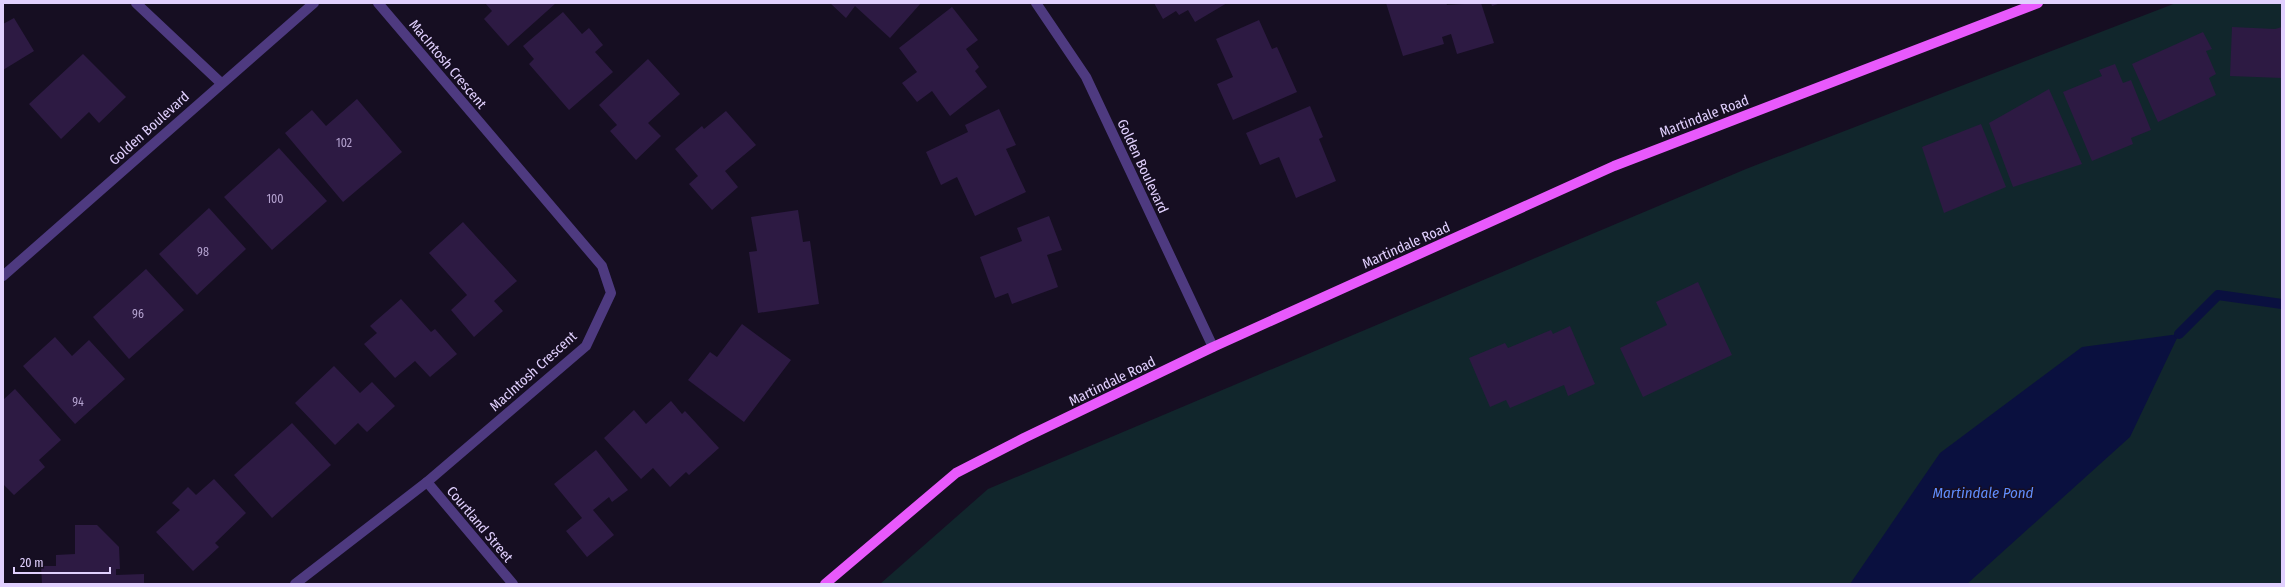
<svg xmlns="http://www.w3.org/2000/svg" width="2285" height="587" viewBox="0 0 2285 587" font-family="'Fira Sans Condensed',sans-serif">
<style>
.green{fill:#11262c}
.water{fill:#0a103f}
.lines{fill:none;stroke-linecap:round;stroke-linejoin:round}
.stream{stroke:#0a103f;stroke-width:10}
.building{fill:#2d1a43}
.minor{stroke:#4e3a80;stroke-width:10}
.major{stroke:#e859fc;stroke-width:10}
.labels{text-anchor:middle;stroke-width:3;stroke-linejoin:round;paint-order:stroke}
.number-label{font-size:12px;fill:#b4a2cf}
.street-label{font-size:14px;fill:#e1d0fe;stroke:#160e22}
.water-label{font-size:15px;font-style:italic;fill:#608dfc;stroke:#160e22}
</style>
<rect width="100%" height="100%" fill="#160e22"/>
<polygon class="green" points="2176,3 2282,3 2282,584 880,584 988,489 1746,169"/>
<polygon class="water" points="2179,334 2130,437 1967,584 1850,584 1940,453 2082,347"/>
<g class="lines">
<polyline class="stream" points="2179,334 2218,295 2282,304"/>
</g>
<g class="building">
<polygon points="485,3 556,3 508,46 484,19 492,11"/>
<polygon points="830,3 921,3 890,38 855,6 846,18"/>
<polygon points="1154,3 1227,3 1195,22 1188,10 1179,15 1176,11 1163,19"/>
<polygon points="1386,3 1446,3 1447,5 1481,3 1494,43 1457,54 1451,34 1442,37 1444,44 1403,56"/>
<polygon points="1491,3 1501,3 1492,6"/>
<polygon points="952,7 978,40 966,49 979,67 975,71 987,87 950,116 932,91 917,102 902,83 917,72 899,48"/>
<polygon points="563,12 582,34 589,28 603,45 595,52 613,72 569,110 529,64 534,59 523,46"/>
<polygon points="14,18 34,51 3,70 3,24"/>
<polygon points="1259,20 1272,49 1277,47 1297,92 1233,120 1217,84 1233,77 1216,39"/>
<polygon points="2232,27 2275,29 2282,27 2282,78 2230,76"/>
<polygon points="2203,32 2212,49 2206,51 2216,74 2209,78 2216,95 2158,122 2132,64"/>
<polygon points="83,54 126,97 99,123 89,112 61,139 29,104"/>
<polygon points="648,59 680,94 648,123 661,136 636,160 610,131 617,125 599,105"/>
<polygon points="2115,64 2123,83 2131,80 2151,130 2131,138 2133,144 2092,161 2063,92 2102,76 2099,70"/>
<polygon points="2049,89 2082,164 2013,187 1989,123"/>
<polygon points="357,99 402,152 343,202 285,133 312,110 326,126"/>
<polygon points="1310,106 1323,137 1319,139 1336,181 1296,198 1279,157 1260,165 1246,133"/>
<polygon points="999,109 1016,145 1006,149 1026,192 975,216 957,177 941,185 926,152 968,132 965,125"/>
<polygon points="726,111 756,145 725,171 738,187 712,210 689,184 698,176 675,149 702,126 704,129"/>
<polygon points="1981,124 2006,187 1944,213 1922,147"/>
<polygon points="279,148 327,201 272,250 224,197"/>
<polygon points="209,208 246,249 197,295 159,254"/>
<polygon points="798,210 803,242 810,241 819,304 758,313 749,252 757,251 751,217"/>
<polygon points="1049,216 1062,250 1047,255 1058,287 1012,304 1008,293 995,298 980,257 1022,241 1017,228"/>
<polygon points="463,222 517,281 494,301 503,311 474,337 451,310 467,295 429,253"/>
<polygon points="146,269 184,310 129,359 93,317"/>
<polygon points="1698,282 1732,355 1643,397 1620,348 1667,325 1656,302"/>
<polygon points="401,299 431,332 435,329 457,354 430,377 415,361 395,378 364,344 377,333 370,326"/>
<polygon points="742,324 791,360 744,422 688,380 710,352 717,357"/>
<polygon points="1570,326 1595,384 1568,396 1564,385 1510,408 1506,400 1490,407 1469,358 1505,343 1508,348 1551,330 1553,334"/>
<polygon points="55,337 72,356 89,340 125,379 75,424 23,366"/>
<polygon points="334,366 360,393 372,382 395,406 367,432 358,423 335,445 295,403"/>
<polygon points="15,389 61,440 39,460 45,467 14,495 3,484 3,400"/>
<polygon points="671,401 682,414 685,411 719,448 689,475 686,472 670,487 653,468 641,479 604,438 634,410 646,424"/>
<polygon points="292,423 331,465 272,518 234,475"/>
<polygon points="596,450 628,490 612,502 609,497 593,510 614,535 587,557 566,531 582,518 554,484"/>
<polygon points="214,479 246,513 215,543 219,547 193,571 156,532 180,510 172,503 188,487 196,495"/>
<polygon points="75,525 97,525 119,547 120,569 116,569 116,575 144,574 144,584 42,584 41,566 56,566 56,555 75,554"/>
</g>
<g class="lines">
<g class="minor">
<polyline points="136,3 221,83"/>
<polyline points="1036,3 1086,77 1213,347"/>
<polyline points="3,276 314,3"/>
<polyline points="427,482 513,584"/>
<polyline points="295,584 427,482 586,346 611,293 602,266 378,3"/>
</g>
<polyline class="major" points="825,584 956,473 1024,438 1213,347 1614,166 2038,3"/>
</g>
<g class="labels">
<g class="number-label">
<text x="344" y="147">102</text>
<text x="275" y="203">100</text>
<text x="203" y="256">98</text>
<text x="138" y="318">96</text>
<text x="78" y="406">94</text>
</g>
<g class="street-label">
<text transform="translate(448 64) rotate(50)" y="5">MacIntosh Crescent</text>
<text transform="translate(1704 116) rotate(-21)" y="5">Martindale Road</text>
<text transform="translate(149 128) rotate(-42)" y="5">Golden Boulevard</text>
<text transform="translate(1143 166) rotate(65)" y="5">Golden Boulevard</text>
<text transform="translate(1406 245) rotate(-24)" y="5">Martindale Road</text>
<text transform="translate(533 371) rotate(-42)" y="5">MacIntosh Crescent</text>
<text transform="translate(1112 381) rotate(-26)" y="5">Martindale Road</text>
<text transform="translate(480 524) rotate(50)" y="5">Courtland Street</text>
</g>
<g class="water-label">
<text x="1983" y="498">Martindale Pond</text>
</g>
</g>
<rect width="2285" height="587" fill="none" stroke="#e1d0fe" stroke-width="8"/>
<path d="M14 567v6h96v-6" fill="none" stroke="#e1d0fe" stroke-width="2"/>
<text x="20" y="567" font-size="12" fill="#e1d0fe" stroke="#160e22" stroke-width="3" paint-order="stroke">20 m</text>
</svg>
